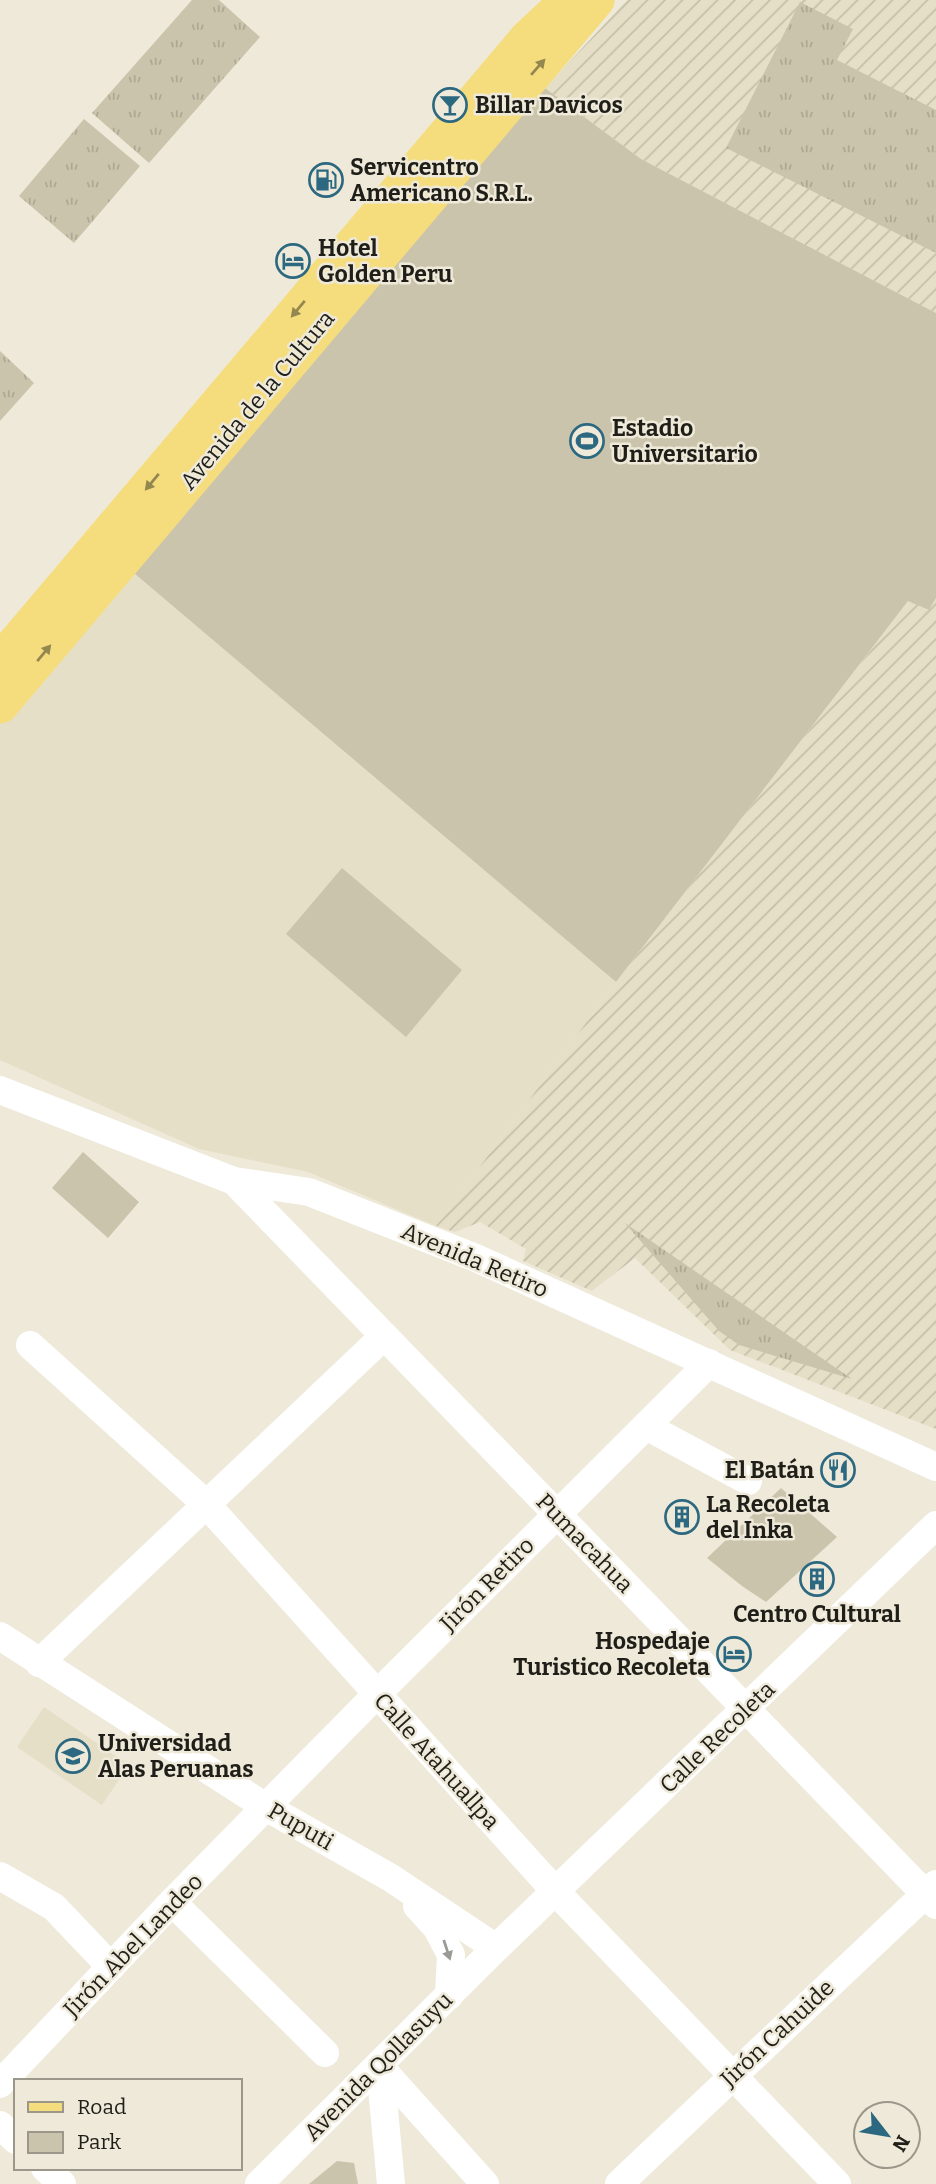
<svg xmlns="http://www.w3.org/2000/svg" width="936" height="2184" viewBox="0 0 936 2184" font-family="Bitter,serif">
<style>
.built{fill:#e6dfc7}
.industrial{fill:url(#industrial-furrows)}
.grass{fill:url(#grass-tufts)}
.green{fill:#cbc4ac}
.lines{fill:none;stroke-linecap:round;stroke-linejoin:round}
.minor{stroke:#fff;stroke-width:28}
.major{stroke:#f5dd7e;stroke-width:37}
.oneway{fill:#958750}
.oneway2{fill:#9a9a97}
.labels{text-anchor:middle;stroke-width:5;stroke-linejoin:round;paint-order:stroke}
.poi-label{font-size:23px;font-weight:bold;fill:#1f1e18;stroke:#eee9d8;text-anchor:start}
.street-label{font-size:23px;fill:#1f1e18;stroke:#eee9d8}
</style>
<defs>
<pattern id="industrial-furrows" width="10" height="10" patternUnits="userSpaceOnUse" patternTransform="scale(1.75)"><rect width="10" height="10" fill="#e6dfc7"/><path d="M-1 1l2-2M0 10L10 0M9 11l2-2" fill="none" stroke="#c5bfaa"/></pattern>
<pattern id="grass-tufts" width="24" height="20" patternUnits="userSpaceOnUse" patternTransform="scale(1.75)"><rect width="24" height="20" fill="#cbc4ac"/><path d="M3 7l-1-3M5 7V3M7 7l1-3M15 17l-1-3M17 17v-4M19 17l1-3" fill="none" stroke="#aea893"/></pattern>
</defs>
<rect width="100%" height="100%" fill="#eee9d8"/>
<g class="built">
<polygon points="128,568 616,982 436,1226 308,1172 199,1149 0,1060 0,723"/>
<polygon points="44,1707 129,1765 102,1805 17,1747"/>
</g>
<g class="industrial">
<polygon points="627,0 936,0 936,313 641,159 545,88"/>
<polygon points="936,598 936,1429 730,1350 635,1258 592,1291 523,1261 526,1249 480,1222 455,1232 436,1226 616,982 909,600 928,610"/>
</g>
<g class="grass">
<polygon points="192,0 219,0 260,37 149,163 92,113"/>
<polygon points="800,2 853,29 837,60 936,110 936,253 726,148"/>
<polygon points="84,119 140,166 74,243 19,196"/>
<polygon points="0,351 34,383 0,421"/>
<polygon points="625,1223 852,1379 739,1345 719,1331"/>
</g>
<g class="green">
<polygon points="545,88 641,159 936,313 936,598 929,610 908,601 616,982 128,568"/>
<polygon points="342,868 462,970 406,1037 286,934"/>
<polygon points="83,1152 139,1202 108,1238 52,1188"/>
<polygon points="781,1488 837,1537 766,1602 742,1586 707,1558"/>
<polygon points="337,2161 354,2163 358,2184 309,2184"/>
</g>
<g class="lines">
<g class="minor">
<polyline points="0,1090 234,1181 309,1192 476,1258 936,1467"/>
<polyline points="234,1181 936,1905"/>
<polyline points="30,1345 206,1504 556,1892 837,2184"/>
<polyline points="646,1426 748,1481"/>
<polyline points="0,1636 266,1807 391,1878 496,1948"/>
<polyline points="39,1663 384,1336"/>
<polyline points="0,1876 54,1907 111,1967"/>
<polyline points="172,1902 325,2053"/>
<polyline points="417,1906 437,1928 451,1955 449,1996"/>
<polyline points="380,2067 485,2184"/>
<polyline points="380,2067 391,2184"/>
<polyline points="0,2084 172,1902 377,1694 709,1363"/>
<polyline points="0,2125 16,2140"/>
<polyline points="45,2168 62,2184"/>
<polyline points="259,2184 496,1948 936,1525"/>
<polyline points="619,2184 936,1884"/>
</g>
<g class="major">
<polyline points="0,662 528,38 569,0"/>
<polyline points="0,705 596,0"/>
</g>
</g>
<defs><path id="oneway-solid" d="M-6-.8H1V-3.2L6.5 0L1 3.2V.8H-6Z" transform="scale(1.75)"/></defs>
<g class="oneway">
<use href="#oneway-solid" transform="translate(538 67) rotate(-49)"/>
<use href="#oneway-solid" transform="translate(298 309) rotate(130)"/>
<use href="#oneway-solid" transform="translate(152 482) rotate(130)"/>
<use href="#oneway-solid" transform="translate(44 653) rotate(-50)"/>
</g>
<use class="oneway2" href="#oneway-solid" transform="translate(447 1950) rotate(72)"/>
<defs>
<g id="bar-ring" transform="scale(1.75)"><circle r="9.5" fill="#eee9d8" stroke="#2c6880" stroke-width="1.5"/><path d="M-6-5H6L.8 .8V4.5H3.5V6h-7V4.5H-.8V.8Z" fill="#2c6880"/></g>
<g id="fuel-ring" transform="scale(1.75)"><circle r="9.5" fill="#eee9d8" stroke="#2c6880" stroke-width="1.5"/><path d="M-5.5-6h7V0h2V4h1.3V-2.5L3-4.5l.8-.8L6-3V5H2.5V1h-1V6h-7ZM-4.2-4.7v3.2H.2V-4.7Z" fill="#2c6880"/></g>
<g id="hotel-ring" transform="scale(1.75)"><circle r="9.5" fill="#eee9d8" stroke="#2c6880" stroke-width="1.5"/><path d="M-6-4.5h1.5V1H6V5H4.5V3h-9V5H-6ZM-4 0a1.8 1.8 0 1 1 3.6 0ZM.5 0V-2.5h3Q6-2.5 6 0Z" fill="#2c6880"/></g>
<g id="stadium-ring" transform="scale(1.75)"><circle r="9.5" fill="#eee9d8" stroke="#2c6880" stroke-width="1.5"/><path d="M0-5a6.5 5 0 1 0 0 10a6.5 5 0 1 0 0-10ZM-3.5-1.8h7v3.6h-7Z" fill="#2c6880"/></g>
<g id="restaurant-ring" transform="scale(1.75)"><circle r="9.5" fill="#eee9d8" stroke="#2c6880" stroke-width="1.5"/><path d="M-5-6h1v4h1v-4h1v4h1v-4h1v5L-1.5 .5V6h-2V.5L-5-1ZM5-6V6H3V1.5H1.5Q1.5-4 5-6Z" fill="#2c6880"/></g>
<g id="building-ring" transform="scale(1.75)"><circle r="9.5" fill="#eee9d8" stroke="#2c6880" stroke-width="1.5"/><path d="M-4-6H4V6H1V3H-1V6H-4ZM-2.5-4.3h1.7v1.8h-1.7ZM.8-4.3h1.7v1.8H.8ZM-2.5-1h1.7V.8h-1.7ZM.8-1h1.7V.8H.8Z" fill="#2c6880"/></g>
<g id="university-ring" transform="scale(1.75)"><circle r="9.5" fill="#eee9d8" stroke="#2c6880" stroke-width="1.5"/><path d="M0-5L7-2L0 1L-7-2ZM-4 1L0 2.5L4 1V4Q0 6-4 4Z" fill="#2c6880"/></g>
</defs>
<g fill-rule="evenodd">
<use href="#bar-ring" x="450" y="105"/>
<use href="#fuel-ring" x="326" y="180"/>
<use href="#hotel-ring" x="293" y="261"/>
<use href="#stadium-ring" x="587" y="441"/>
<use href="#restaurant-ring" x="838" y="1470"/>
<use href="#building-ring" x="682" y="1517"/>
<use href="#building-ring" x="817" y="1579"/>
<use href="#hotel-ring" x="734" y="1654"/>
<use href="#university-ring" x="73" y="1756"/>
</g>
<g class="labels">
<g class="poi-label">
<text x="475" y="113">Billar Davicos</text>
<text x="350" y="175">Servicentro<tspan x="350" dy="26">Americano S.R.L.</tspan></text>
<text x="318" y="256">Hotel<tspan x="318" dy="26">Golden Peru</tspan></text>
<text x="612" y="436">Estadio<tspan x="612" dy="26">Universitario</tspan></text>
<text x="814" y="1478" text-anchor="end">El Batán</text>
<text x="706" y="1512">La Recoleta<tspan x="706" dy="26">del Inka</tspan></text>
<text x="817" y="1622" text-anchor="middle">Centro Cultural</text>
<text x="710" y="1649" text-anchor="end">Hospedaje<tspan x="710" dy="26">Turistico Recoleta</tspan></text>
<text x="98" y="1751">Universidad<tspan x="98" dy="26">Alas Peruanas</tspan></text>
</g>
<g class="street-label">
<text transform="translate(257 400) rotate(-50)" y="8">Avenida de la Cultura</text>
<text transform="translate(475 1260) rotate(23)" y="8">Avenida Retiro</text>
<text transform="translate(585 1543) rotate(46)" y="8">Pumacahua</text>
<text transform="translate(487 1584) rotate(-45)" y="8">Jirón Retiro</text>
<text transform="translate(717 1737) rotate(-44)" y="8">Calle Recoleta</text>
<text transform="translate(437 1761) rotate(48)" y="8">Calle Atahuallpa</text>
<text transform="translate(301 1826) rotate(30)" y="8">Puputi</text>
<text transform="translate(133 1945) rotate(-46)" y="8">Jirón Abel Landeo</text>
<text transform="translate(777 2033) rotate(-43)" y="8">Jirón Cahuide</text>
<text transform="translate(378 2066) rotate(-45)" y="8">Avenida Qollasuyu</text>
</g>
</g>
<rect x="14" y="2079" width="228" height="91" fill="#eee9d8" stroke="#9b988b" stroke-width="2"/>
<rect x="28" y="2102" width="35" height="10" fill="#f5dd7e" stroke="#9b988b" stroke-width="2"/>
<text x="77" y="2114" font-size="21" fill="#1f1e18">Road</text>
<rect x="28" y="2132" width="35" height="21" fill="#cbc4ac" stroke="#9b988b" stroke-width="2"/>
<text x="77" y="2149" font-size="21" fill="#1f1e18">Park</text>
<g transform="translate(887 2135) rotate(121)"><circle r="33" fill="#eee9d8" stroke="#9b988b" stroke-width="2"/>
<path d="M0-5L12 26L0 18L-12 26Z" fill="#2c6880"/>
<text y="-10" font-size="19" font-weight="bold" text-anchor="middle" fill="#1f1e18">N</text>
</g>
</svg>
